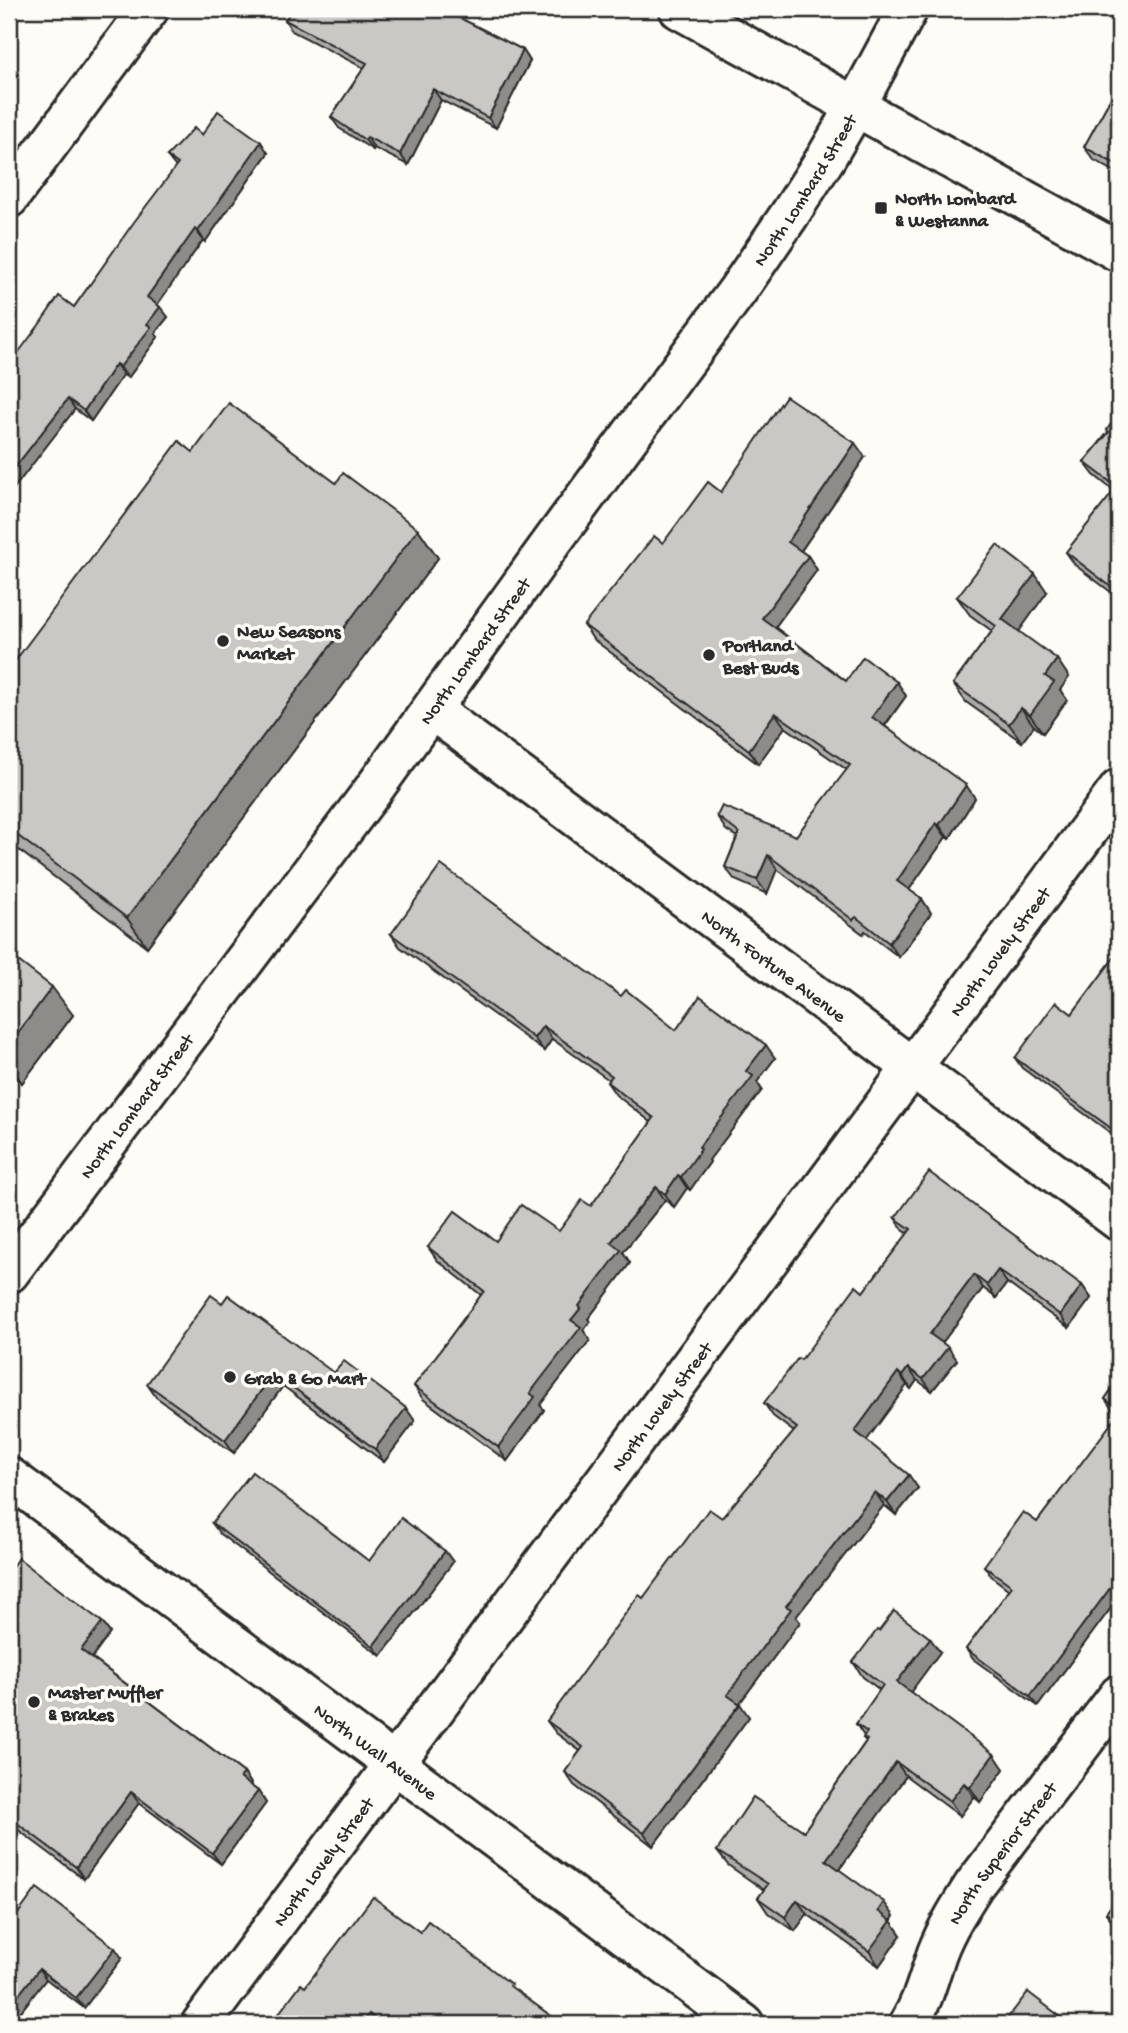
<svg xmlns="http://www.w3.org/2000/svg" width="1128" height="2033" viewBox="0 0 1128 2033" font-family="'Gochi Hand',sans-serif">
<style>
.lines{fill:none;stroke-linecap:round;stroke-linejoin:round}
.minor-casing{stroke:#2b2b2b;stroke-width:44}
.tertiary-casing{stroke:#2b2b2b;stroke-width:44}
.primary-casing{stroke:#2b2b2b;stroke-width:44}
.minor{stroke:#fdfcf7;stroke-width:38}
.tertiary{stroke:#fdfcf7;stroke-width:38}
.primary{stroke:#fdfcf7;stroke-width:38}
.wall{fill:#adaca9;stroke:#2b2b2b;stroke-width:2}
.shaded-wall{fill:#8d8c89;stroke:#2b2b2b;stroke-width:2}
.building{fill:#c9c8c4;stroke:#2b2b2b;stroke-width:2}
.poi-dot{fill:#2b2b2b;stroke:#fdfcf7;stroke-width:2.5}
.labels{text-anchor:middle;stroke-width:7;stroke-linejoin:round;paint-order:stroke}
.street-label{font-size:19px;fill:#2b2b2b;stroke:#fdfcf7}
.poi-label{font-size:19px;font-weight:bold;fill:#2b2b2b;stroke:#fdfcf7;text-anchor:start}
</style>
<rect width="100%" height="100%" fill="#fdfcf7"/>
<filter id="ink" filterUnits="userSpaceOnUse"><feTurbulence type="fractalNoise" baseFrequency=".0143" numOctaves="2"/><feDisplacementMap in="SourceGraphic" scale="14" xChannelSelector="R" yChannelSelector="G"/><feConvolveMatrix kernelMatrix="1 2 1 2 8 2 1 2 1" color-interpolation-filters="sRGB"/></filter>
<g filter="url(#ink)">
<g class="lines">
<g class="minor-casing">
<g id="minor">
<polyline points="679,9 1119,252"/>
<polyline points="9,198 149,9"/>
<path id="s1" d="M432,710L1119,1221"/>
<path id="s2" d="M201,2024L1119,789"/>
<path id="s3" d="M909,2024C924,1999 928,1980 937,1953C946,1929 960,1907 974,1885L1119,1695"/>
</g>
</g>
<g class="tertiary-casing">
<g id="tertiary">
<path id="s4" d="M9,1477L744,2024"/>
</g>
</g>
<g class="primary-casing">
<g id="primary">
<path id="s5" d="M9,1273L371,793L549,546L738,290L790,214L827,156L856,106L908,9"/>
</g>
</g>
<use href="#minor" class="minor"/>
<use href="#tertiary" class="tertiary"/>
<use href="#primary" class="primary"/>
</g>
<g class="wall">
<polygon points="287,9 449,9 451,11 450,13 523,50 530,61 496,128 441,100 408,165 374,148 373,150 339,128 331,117 364,68 292,31 285,20 291,11"/>
<polygon points="1100,9 1119,9 1119,19"/>
<polygon points="1119,83 1119,174 1094,160 1084,147"/>
<polygon points="202,135 268,153 205,242 203,240 157,304 168,317 155,333 158,337 128,378 123,375 91,421 75,409 11,492 9,490 9,365 74,307 176,167 167,156"/>
<polygon points="1119,413 1119,598 1075,565 1066,552 1114,491 1094,475 1084,462 1108,432 1107,430"/>
<polygon points="193,452 336,483 418,529 438,558 147,947 16,848 9,857 9,669"/>
<polygon points="865,457 801,551 808,556 817,570 775,627 846,681 897,682 906,696 885,726 975,798 949,839 946,837 909,890 922,899 931,913 899,957 865,931 863,934 777,869 767,894 735,880 725,867 737,837 726,830 717,816 796,836 847,770 785,727 758,764 593,639 584,625 663,543 721,492"/>
<polygon points="1047,592 1019,631 1069,677 1060,690 1067,700 1043,733 1034,726 1022,742 966,702 953,684 992,631 970,615 957,597"/>
<polygon points="391,934 621,996 676,1030 775,1058 757,1082 762,1090 709,1160 710,1162 690,1190 687,1188 674,1207 665,1200 623,1252 630,1263 588,1319 590,1321 583,1330 590,1340 540,1405 544,1410 507,1461 423,1399 414,1386 481,1295 437,1260 428,1247 496,1241 559,1231 591,1206 651,1122 616,1095 607,1082 609,1080 552,1039 544,1051 400,947"/>
<polygon points="1119,951 1119,1139 1022,1068 1015,1058 1072,1014"/>
<polygon points="9,954 73,1015 22,1083 9,1073"/>
<polygon points="895,1218 1082,1285 1091,1298 1069,1328 1007,1283 996,1298 983,1288 942,1343 957,1360 932,1391 917,1380 911,1389 907,1385 866,1440 918,1488 896,1515 884,1505 796,1617 800,1622 739,1704 749,1717 653,1846 574,1785 565,1772 580,1751 556,1733 547,1721 643,1598 722,1518 794,1432 773,1416 764,1403 801,1360 863,1292 908,1233 904,1231"/>
<polygon points="222,1303 334,1373 415,1421 384,1462 283,1386 234,1453 156,1397 147,1384"/>
<polygon points="1119,1379 1119,1597 1038,1706 973,1659 966,1649 1009,1590 991,1576 984,1566 1037,1522 1119,1414 1112,1409 1105,1399"/>
<polygon points="212,1523 369,1561 445,1551 453,1562 381,1656 220,1534"/>
<polygon points="9,1571 102,1622 110,1633 92,1658 244,1773 252,1785 251,1786 258,1791 266,1803 221,1864 139,1803 84,1879 9,1823"/>
<polygon points="879,1631 940,1652 910,1692 1004,1769 980,1802 974,1797 960,1816 906,1776 839,1870 894,1916 891,1921 901,1935 879,1966 807,1914 795,1931 768,1913 758,1898 764,1890 728,1865 717,1851 804,1831 866,1741 863,1738 864,1736 856,1724 880,1690 863,1677 853,1662"/>
<polygon points="1119,1895 1119,1928 1113,1923 1106,1913"/>
<polygon points="9,1926 122,1958 84,2008 46,1979 11,2024"/>
<polygon points="420,1932 515,1990 562,2024 277,2024 274,2020 305,1987"/>
</g>
<g class="shaded-wall">
<polygon points="9,9 21,9 9,25"/>
<polygon points="523,50 530,61 496,128 488,118"/>
<polygon points="433,89 441,100 408,165 400,154"/>
<polygon points="367,137 374,148 373,150 365,140"/>
<polygon points="261,142 268,153 205,242 198,231"/>
<polygon points="195,229 203,240 155,308 147,297"/>
<polygon points="160,307 168,317 155,333 158,337 128,378 120,367 147,324"/>
<polygon points="116,364 123,375 91,421 84,411"/>
<polygon points="68,399 75,409 11,492 9,488 9,475"/>
<polygon points="855,443 865,457 798,555 788,542"/>
<polygon points="418,529 438,558 147,947 127,918"/>
<polygon points="808,556 817,570 772,631 762,618"/>
<polygon points="1035,574 1047,592 1015,637 1002,619"/>
<polygon points="1119,582 1119,596 1114,589"/>
<polygon points="1057,659 1069,677 1060,690 1067,700 1043,733 1030,715 1045,676"/>
<polygon points="897,682 906,696 881,730 872,717"/>
<polygon points="1021,708 1034,726 1022,742 1009,724"/>
<polygon points="775,713 785,727 758,764 749,750"/>
<polygon points="966,785 975,798 949,839 939,825"/>
<polygon points="936,823 946,837 906,894 897,881"/>
<polygon points="9,838 16,848 9,857"/>
<polygon points="768,855 777,869 767,894 757,880"/>
<polygon points="922,899 931,913 899,957 889,943"/>
<polygon points="52,987 73,1015 22,1083 9,1064 9,1045"/>
<polygon points="543,1026 552,1039 544,1051 534,1038"/>
<polygon points="766,1045 775,1058 757,1082 762,1090 709,1160 710,1162 690,1190 681,1177 746,1071"/>
<polygon points="678,1175 687,1188 674,1207 665,1194"/>
<polygon points="656,1187 665,1200 623,1252 630,1263 588,1319 590,1321 583,1330 590,1340 540,1405 544,1410 507,1461 498,1447 530,1393 579,1306 611,1242"/>
<polygon points="998,1270 1007,1283 996,1298 987,1285"/>
<polygon points="974,1275 983,1288 939,1347 930,1334"/>
<polygon points="1082,1285 1091,1298 1069,1328 1060,1315"/>
<polygon points="948,1347 957,1360 932,1391 923,1379"/>
<polygon points="908,1368 917,1380 911,1389 902,1376"/>
<polygon points="898,1372 907,1385 864,1444 855,1431"/>
<polygon points="274,1373 283,1386 234,1453 225,1440"/>
<polygon points="406,1408 415,1421 384,1462 375,1449"/>
<polygon points="909,1475 918,1488 896,1515 887,1502"/>
<polygon points="875,1492 884,1505 796,1617 800,1622 736,1708 727,1695 786,1606"/>
<polygon points="445,1551 453,1562 381,1656 373,1646"/>
<polygon points="1119,1561 1119,1576 1114,1568"/>
<polygon points="1119,1576 1119,1597 1038,1706 1030,1696"/>
<polygon points="102,1622 110,1633 89,1662 81,1650"/>
<polygon points="930,1638 940,1652 907,1697 897,1682"/>
<polygon points="740,1704 749,1717 653,1846 644,1833"/>
<polygon points="994,1754 1004,1769 980,1802 970,1787"/>
<polygon points="896,1762 906,1776 836,1874 826,1860"/>
<polygon points="244,1773 252,1785 249,1790 240,1778"/>
<polygon points="964,1783 974,1797 960,1816 950,1801"/>
<polygon points="258,1791 266,1803 221,1864 212,1853"/>
<polygon points="131,1792 139,1803 84,1879 76,1867"/>
<polygon points="797,1900 807,1914 795,1931 785,1917"/>
<polygon points="884,1902 894,1916 891,1921 901,1935 879,1966 869,1951 878,1911"/>
<polygon points="115,1948 122,1958 84,2008 76,1998"/>
<polygon points="39,1969 46,1979 11,2024 9,2024 9,2007"/>
<polygon points="369,2014 376,2024 362,2024"/>
</g>
<g class="building">
<polygon points="292,9 442,9 523,50 488,118 433,89 400,154 367,137 365,140 331,117 367,63 285,20"/>
<polygon points="1119,83 1119,166 1084,147"/>
<polygon points="218,111 261,142 198,231 195,229 147,297 160,307 147,324 151,327 120,367 116,364 84,411 68,399 9,475 9,365 39,325 59,296 74,307 134,222 178,164 167,156 194,128 202,135"/>
<polygon points="786,396 855,443 788,542 808,556 762,618 846,681 863,657 897,682 872,717 966,785 939,825 936,823 897,881 922,899 889,943 856,917 853,920 768,855 757,880 725,867 739,833 717,816 722,806 796,836 850,765 775,713 749,750 584,625 654,536 663,543 708,482 721,492"/>
<polygon points="229,403 336,483 343,473 418,529 127,918 9,829 9,669 179,441 193,452"/>
<polygon points="1119,413 1119,582 1114,589 1066,552 1117,487 1084,462 1109,432 1107,430"/>
<polygon points="997,545 1035,574 1002,619 1057,659 1045,676 1054,682 1030,715 1021,708 1009,724 953,684 996,626 957,597"/>
<polygon points="441,865 621,996 626,990 676,1030 700,996 766,1045 746,1071 753,1076 699,1147 701,1149 681,1177 678,1175 665,1194 656,1187 611,1242 621,1250 579,1306 581,1308 571,1320 581,1327 530,1393 535,1397 498,1447 414,1386 484,1291 428,1247 455,1211 496,1241 521,1205 559,1231 582,1200 591,1206 654,1118 607,1082 612,1076 543,1026 534,1038 391,934"/>
<polygon points="1119,951 1119,1134 1015,1058 1056,1002 1072,1014"/>
<polygon points="9,954 52,987 9,1045"/>
<polygon points="929,1172 1082,1285 1060,1315 998,1270 987,1285 974,1275 930,1334 948,1347 923,1379 908,1368 902,1376 898,1372 855,1431 909,1475 887,1502 875,1492 786,1606 791,1609 727,1695 740,1704 644,1833 565,1772 583,1747 547,1721 639,1595 643,1598 709,1509 722,1518 797,1428 764,1403 798,1358 801,1360 856,1286 863,1292 911,1229 895,1218"/>
<polygon points="211,1295 222,1303 228,1295 334,1373 344,1361 406,1408 375,1449 274,1373 225,1440 147,1384"/>
<polygon points="1119,1379 1119,1409 1105,1399"/>
<polygon points="1119,1413 1119,1561 1114,1568 1119,1572 1119,1576 1030,1696 966,1649 1012,1586 984,1566 1023,1512 1037,1522"/>
<polygon points="252,1472 369,1561 401,1518 445,1551 373,1646 212,1523"/>
<polygon points="18,1558 102,1622 81,1650 244,1773 240,1778 258,1791 212,1853 131,1792 76,1867 9,1817 9,1571"/>
<polygon points="894,1611 930,1638 897,1682 994,1754 970,1787 964,1783 950,1801 896,1762 826,1860 884,1902 878,1911 891,1921 869,1951 797,1900 785,1917 758,1898 768,1884 717,1851 753,1797 804,1831 867,1740 863,1738 867,1732 856,1724 883,1685 853,1662 877,1630 879,1631"/>
<polygon points="37,1888 115,1948 76,1998 39,1969 9,2007 9,1926"/>
<polygon points="1119,1895 1119,1922 1106,1913"/>
<polygon points="373,1897 420,1932 428,1921 511,1984 510,1986 562,2024 383,2024 369,2014 362,2024 280,2024 274,2020 301,1984 305,1987"/>
<polygon points="1028,1992 1070,2024 1003,2024"/>
</g>
</g>
<g class="poi-dot">
<rect x="874" y="201" width="14" height="14" rx="3.5"/>
<circle cx="223" cy="641" r="7"/>
<circle cx="709" cy="655" r="7"/>
<circle cx="230" cy="1377" r="7"/>
<circle cx="34" cy="1702" r="7"/>
</g>
<g class="labels">
<g class="street-label">
<text dy="7" stroke="none"><textPath href="#s5" startOffset="1344">North Lombard Street</textPath></text>
<text dy="7" stroke="none"><textPath href="#s5" startOffset="777">North Lombard Street</textPath></text>
<text dy="7" stroke="none"><textPath href="#s2" startOffset="1337">North Lovely Street</textPath></text>
<text dy="7" stroke="none"><textPath href="#s1" startOffset="427">North Fortune Avenue</textPath></text>
<text dy="7" stroke="none"><textPath href="#s5" startOffset="210">North Lombard Street</textPath></text>
<text dy="7" stroke="none"><textPath href="#s2" startOffset="770">North Lovely Street</textPath></text>
<text dy="7" stroke="none"><textPath href="#s4" startOffset="458">North Wall Avenue</textPath></text>
<text dy="7" stroke="none"><textPath href="#s3" startOffset="196">North Superior Street</textPath></text>
<text dy="7" stroke="none"><textPath href="#s2" startOffset="203">North Lovely Street</textPath></text>
</g>
<g class="poi-label">
<text x="895" y="204">North Lombard<tspan x="895" dy="22">&amp; Westanna</tspan></text>
<text x="237" y="637">New Seasons<tspan x="237" dy="22">Market</tspan></text>
<text x="723" y="651">Portland<tspan x="723" dy="22">Best Buds</tspan></text>
<text x="244" y="1384">Grab &amp; Go Mart</text>
<text x="48" y="1698">Master Muffler<tspan x="48" dy="22">&amp; Brakes</tspan></text>
</g>
</g>
<rect width="1128" height="2033" fill="none" stroke="#fdfcf7" stroke-width="35"/>
<rect x="18" y="18" width="1093" height="1998" fill="none" stroke="#2b2b2b" stroke-width="2.5" filter="url(#ink)"/>
</svg>
